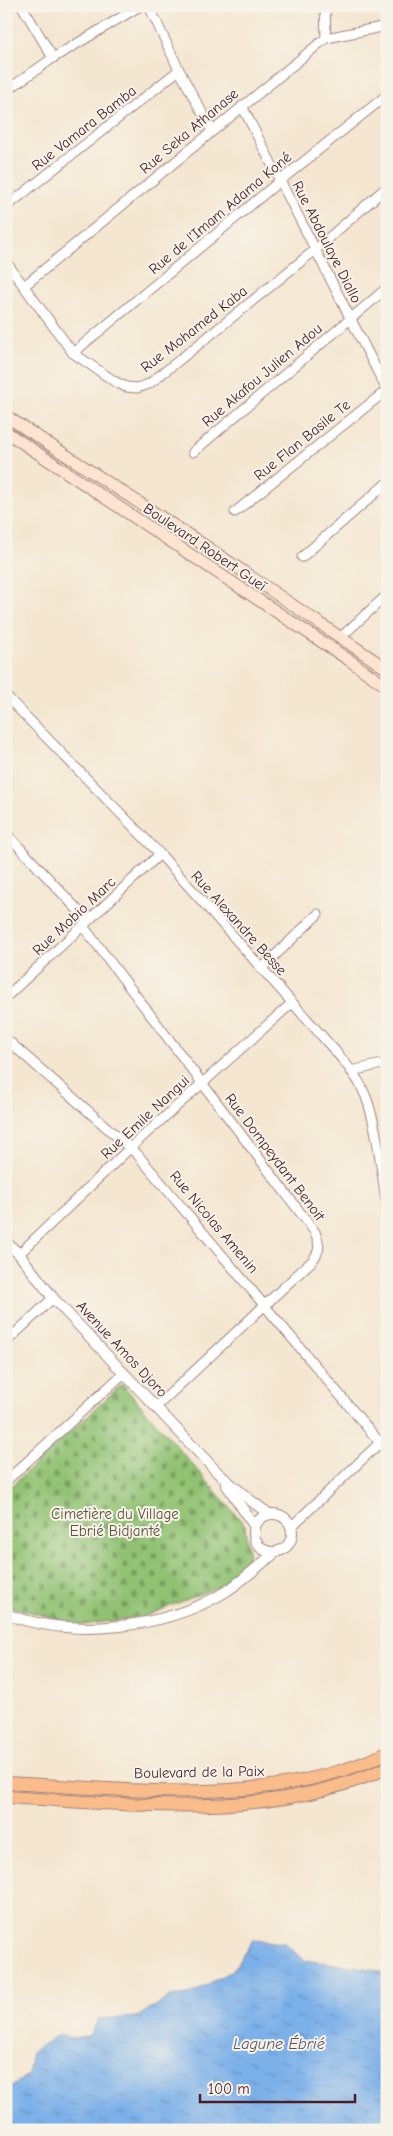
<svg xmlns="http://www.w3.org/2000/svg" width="393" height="2136" viewBox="0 0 393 2136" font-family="'Comic Neue',sans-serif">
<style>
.cemetery{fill:url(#cemetery-stones);stroke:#6e704f}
.water{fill:url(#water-ripples);stroke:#63688a}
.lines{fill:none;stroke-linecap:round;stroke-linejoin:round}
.minor-casing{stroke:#9f827e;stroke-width:11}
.tertiary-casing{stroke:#9f827e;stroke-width:12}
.secondary-casing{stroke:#9f827e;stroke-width:13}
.primary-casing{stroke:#9f827e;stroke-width:14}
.minor{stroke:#fff;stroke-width:9}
.tertiary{stroke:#fff;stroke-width:10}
.secondary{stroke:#fde4d0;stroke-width:11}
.primary{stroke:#f9bc8a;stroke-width:12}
.labels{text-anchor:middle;stroke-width:4;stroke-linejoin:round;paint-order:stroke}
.street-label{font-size:15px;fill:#4a1f2b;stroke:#f7f3e8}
.park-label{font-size:15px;fill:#5f5041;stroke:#f7f3e8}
.water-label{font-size:16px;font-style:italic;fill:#5c526e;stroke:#f7f3e8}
</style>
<defs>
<pattern id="cemetery-stones" width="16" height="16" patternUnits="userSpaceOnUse" patternTransform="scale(1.25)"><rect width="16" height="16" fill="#91c273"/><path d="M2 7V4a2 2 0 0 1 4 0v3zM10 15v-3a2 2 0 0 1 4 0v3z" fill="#789d5f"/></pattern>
<pattern id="water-ripples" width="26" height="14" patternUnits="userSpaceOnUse" patternTransform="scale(1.25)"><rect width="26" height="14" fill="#7cb0e9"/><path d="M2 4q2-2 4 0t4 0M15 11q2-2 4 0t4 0" fill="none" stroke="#688fbd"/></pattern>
</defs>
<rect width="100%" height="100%" fill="#f7f3e8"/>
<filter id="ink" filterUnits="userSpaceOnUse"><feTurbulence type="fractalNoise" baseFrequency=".02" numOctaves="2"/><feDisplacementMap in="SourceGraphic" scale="10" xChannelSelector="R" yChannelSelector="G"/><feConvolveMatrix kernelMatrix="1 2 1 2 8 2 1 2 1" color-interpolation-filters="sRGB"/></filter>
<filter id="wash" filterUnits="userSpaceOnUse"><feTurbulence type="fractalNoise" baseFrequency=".0096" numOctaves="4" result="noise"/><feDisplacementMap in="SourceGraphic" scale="20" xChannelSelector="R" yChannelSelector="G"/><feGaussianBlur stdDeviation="1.12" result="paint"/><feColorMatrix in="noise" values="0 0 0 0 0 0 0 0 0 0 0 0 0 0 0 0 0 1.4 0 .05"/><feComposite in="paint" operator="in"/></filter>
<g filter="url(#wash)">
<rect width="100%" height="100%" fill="#f4e6d0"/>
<polygon class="cemetery" points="122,1384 245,1525 249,1559 229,1582 146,1616 83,1625 6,1606 6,1491"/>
<polygon class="water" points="253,1940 284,1943 304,1960 371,1969 387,1974 387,2130 6,2130 6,2089 28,2076 32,2052 59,2034 71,2038 89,2037 99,2019 137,2017 170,1997 189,1995 233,1970"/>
</g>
<g filter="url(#ink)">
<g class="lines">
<g class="minor-casing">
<g id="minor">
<polyline points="22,6 53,58"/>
<polyline points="149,6 179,70 212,131"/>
<polyline points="325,6 326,38"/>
<polyline points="6,91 53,58 140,6"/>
<polyline points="242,106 387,390"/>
<polyline points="6,207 179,70"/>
<polyline points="6,262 73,353 114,381 126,387 137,388 149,384 177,362 315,250 387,187"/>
<polyline points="24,286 326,38 387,26"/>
<polyline points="73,353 281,180 387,95"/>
<polyline points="193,452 387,288"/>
<polyline points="235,512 387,390"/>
<polyline points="302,557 387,483"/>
<polyline points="341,637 387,595"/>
<path d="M6,696L160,854L337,1053C346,1064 356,1075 362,1088C377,1117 381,1172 387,1205"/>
<polyline points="6,833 88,921"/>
<path d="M83,926L315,1232C320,1245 321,1250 312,1261L156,1407"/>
<polyline points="261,969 318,914"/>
<polyline points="6,997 160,854"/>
<polyline points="6,1039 137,1154 387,1451"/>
<polyline points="351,1071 387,1063"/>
<polyline points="19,1254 130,1148 292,1003"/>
<polyline points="6,1342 53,1298"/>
<polyline points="6,1481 124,1373"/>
<polyline points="292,1526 387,1436"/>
</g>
</g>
<g class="tertiary-casing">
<g id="tertiary">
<polyline points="6,1242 19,1254 53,1298 218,1473 250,1500 269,1514"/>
<polyline points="226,1484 255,1527"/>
<circle cx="273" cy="1533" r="19"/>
<path d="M6,1614C71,1639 165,1629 225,1592C243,1581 259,1565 276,1552"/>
</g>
</g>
<g class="secondary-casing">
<g id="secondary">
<polyline points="6,416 210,549 387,669"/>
<polyline points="6,432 349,660 387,687"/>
</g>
</g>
<g class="primary-casing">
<g id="primary">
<path d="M6,1783C133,1789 268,1809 387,1753"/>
<path d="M6,1797C135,1804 266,1822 387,1768"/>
</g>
</g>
<use href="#minor" class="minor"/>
<use href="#tertiary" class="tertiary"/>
<use href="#secondary" class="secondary"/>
<use href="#primary" class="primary"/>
</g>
</g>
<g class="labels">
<g class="street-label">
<text transform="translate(84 128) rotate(-38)" y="5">Rue Vamara Bamba</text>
<text transform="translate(189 131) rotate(-40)" y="5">Rue Seka Athanase</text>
<text transform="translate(220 213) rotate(-40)" y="5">Rue de l'Imam Adama Koné</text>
<text transform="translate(327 242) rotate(63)" y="5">Rue Abdoulaye Diallo</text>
<text transform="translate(194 329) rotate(-38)" y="5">Rue Mohamed Kaba</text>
<text transform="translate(262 375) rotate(-40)" y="5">Rue Akafou Julien Adou</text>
<text transform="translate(302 440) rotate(-39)" y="5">Rue Flan Basile Te</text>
<text transform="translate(205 547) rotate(34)" y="5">Boulevard Robert Gueï</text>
<text transform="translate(74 916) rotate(-43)" y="5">Rue Mobio Marc</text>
<text transform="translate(239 923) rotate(48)" y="5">Rue Alexandre Besse</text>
<text transform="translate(145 1117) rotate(-43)" y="5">Rue Emile Nangui</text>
<text transform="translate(275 1157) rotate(53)" y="5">Rue Dompeydant Benoit</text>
<text transform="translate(214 1222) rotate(50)" y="5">Rue Nicolas Amenin</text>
<text transform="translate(122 1349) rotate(47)" y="5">Avenue Amos Djoro</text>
<text transform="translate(199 1772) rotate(-1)" y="5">Boulevard de la Paix</text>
</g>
<g class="park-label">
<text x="115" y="1519">Cimetière du Village<tspan x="115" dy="17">Ebrié Bidjanté</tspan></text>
</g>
<g class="water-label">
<text x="279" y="2049">Lagune Ébrié</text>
</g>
</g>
<rect width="393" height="2136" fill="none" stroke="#f7f3e8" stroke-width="25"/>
<path d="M200 2094v8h155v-8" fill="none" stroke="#4a1f2b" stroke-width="2.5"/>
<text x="208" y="2094" font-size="15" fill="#4a1f2b" stroke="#f7f3e8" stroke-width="4" paint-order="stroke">100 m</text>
</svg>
